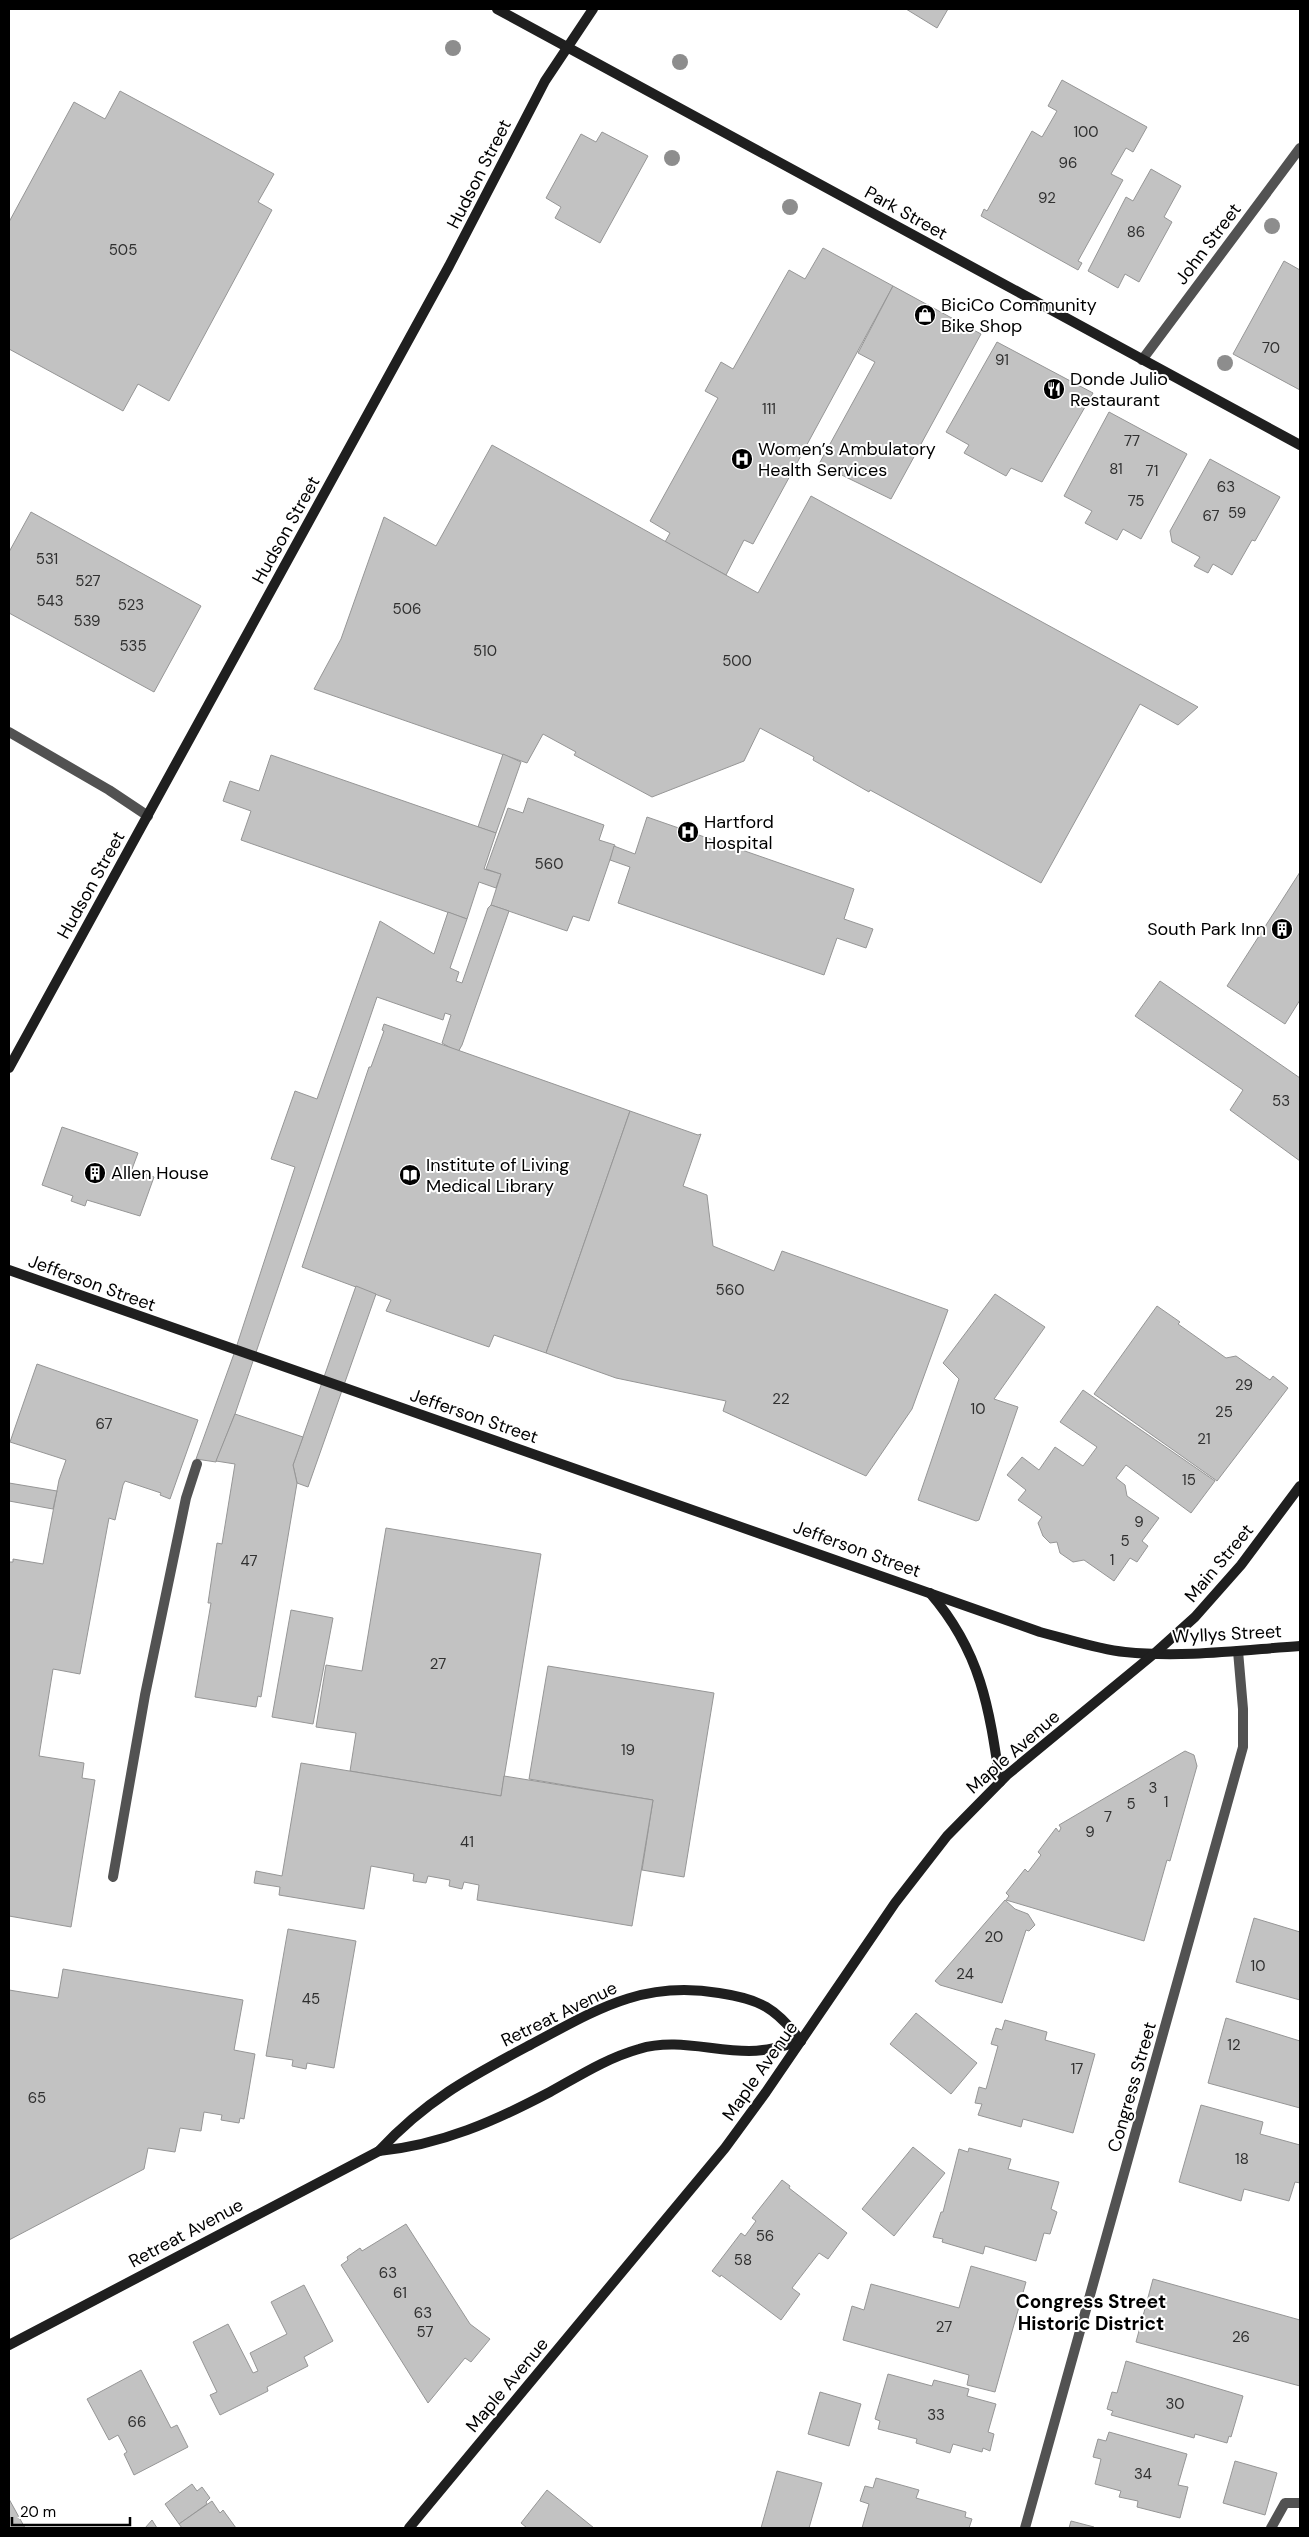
<svg xmlns="http://www.w3.org/2000/svg" width="1309" height="2537" viewBox="0 0 1309 2537" font-family="'DM Sans',sans-serif">
<style>
.building{fill:#c2c2c2;stroke:#969696}
.lines{fill:none;stroke-linecap:round;stroke-linejoin:round}
.lane{stroke:#525252;stroke-width:10}
.street{stroke:#525252;stroke-width:10}
.secondary{stroke:#1f1f1f;stroke-width:10}
.tree{fill:#8d8d8d}
.labels{text-anchor:middle;stroke-width:4;stroke-linejoin:round;paint-order:stroke}
.number-label{font-size:15px;fill:#303030}
.street-label{font-size:18px;fill:#000;stroke:#fff}
.poi-label{font-size:18px;fill:#000;stroke:#fff;text-anchor:start}
.neighbourhood-label{font-size:19px;font-weight:bold;fill:#000;stroke:#fff}
</style>
<rect width="100%" height="100%" fill="#fff"/>
<g class="building">
<polygon points="906,9 948,9 937,28"/>
<polygon points="1062,80 1147,127 1133,152 1126,148 1111,174 1123,180 1078,261 1082,263 1078,270 981,216 984,209 987,211 1032,131 1042,137 1057,111 1048,106"/>
<polygon points="120,91 274,174 258,202 272,210 169,401 138,384 123,411 9,349 9,222 74,102 105,119"/>
<polygon points="602,132 648,156 600,243 555,218 561,207 546,198 581,134 596,142"/>
<polygon points="1151,169 1181,186 1164,217 1172,222 1139,282 1125,274 1118,288 1088,271 1126,197 1133,201"/>
<polygon points="823,248 893,286 753,544 744,540 726,575 665,542 670,533 650,521 718,398 705,391 721,362 733,369 789,270 805,279"/>
<polygon points="1284,261 1300,270 1300,390 1233,354"/>
<polygon points="893,286 981,334 891,499 819,464 875,362 858,353"/>
<polygon points="997,342 1093,393 1042,482 1011,468 1006,476 964,453 969,445 946,432"/>
<polygon points="1109,412 1187,454 1141,539 1123,529 1117,540 1085,523 1092,511 1064,496"/>
<polygon points="492,445 758,593 811,496 1198,707 1178,725 1140,704 1041,883 870,790 869,792 813,760 814,757 760,728 744,761 652,797 574,755 576,752 543,734 527,763 314,689 341,639 384,517 436,546"/>
<polygon points="1210,459 1280,497 1255,541 1252,540 1232,575 1213,564 1208,573 1194,566 1200,557 1172,542 1170,531"/>
<polygon points="31,512 201,606 154,692 9,613 9,552"/>
<polygon points="503,754 521,762 496,833 478,827"/>
<polygon points="271,755 496,833 484,869 501,874 496,888 479,882 467,919 241,840 251,811 223,801 230,781 259,791"/>
<polygon points="528,798 604,825 599,840 615,845 589,921 573,916 567,931 491,905 501,874 486,869 508,808 523,813"/>
<polygon points="647,817 854,889 844,919 873,929 866,948 837,938 824,975 618,903 630,867 610,860 614,846 635,854"/>
<polygon points="1300,872 1300,1000 1285,1024 1227,986"/>
<polygon points="491,905 509,911 462,1045 458,1052 442,1043 451,1015 445,1013 443,1020 377,997 235,1414 216,1462 196,1459 235,1351 295,1167 271,1159 295,1091 317,1099 380,921 434,954 448,912 467,919 450,968 459,972 456,981 462,983 488,908"/>
<polygon points="1160,981 1300,1078 1300,1161 1230,1110 1243,1090 1135,1016"/>
<polygon points="384,1024 630,1111 546,1353 494,1335 489,1347 386,1311 391,1300 302,1267 369,1067 371,1067 384,1031 382,1030"/>
<polygon points="630,1111 698,1135 701,1134 683,1186 707,1195 713,1246 774,1271 782,1251 948,1310 912,1409 866,1476 723,1411 726,1401 616,1378 546,1353"/>
<polygon points="62,1127 138,1153 132,1169 154,1177 140,1216 87,1200 85,1206 71,1201 73,1196 42,1185"/>
<polygon points="356,1286 376,1294 308,1487 297,1483 293,1465"/>
<polygon points="995,1294 1045,1327 994,1399 1018,1407 979,1520 976,1521 918,1500 959,1379 943,1363"/>
<polygon points="1157,1306 1180,1322 1178,1324 1226,1358 1236,1356 1270,1380 1273,1376 1288,1388 1217,1481 1094,1394"/>
<polygon points="37,1364 198,1420 170,1499 160,1495 161,1493 125,1481 123,1485 115,1520 109,1518 80,1674 53,1669 39,1756 84,1763 82,1778 95,1780 71,1927 9,1916 9,1562 13,1562 13,1559 43,1564 59,1480 66,1460 10,1442"/>
<polygon points="1083,1390 1215,1481 1191,1513 1126,1465 1116,1478 1125,1485 1127,1496 1159,1518 1142,1541 1148,1546 1137,1562 1130,1558 1114,1581 1084,1560 1073,1562 1060,1553 1057,1542 1050,1543 1043,1536 1038,1523 1042,1517 1018,1500 1026,1490 1007,1475 1022,1457 1039,1470 1055,1447 1083,1466 1097,1447 1060,1422"/>
<polygon points="235,1414 303,1437 293,1465 297,1483 261,1697 258,1696 256,1707 195,1697 211,1603 208,1603 217,1543 222,1544 235,1464 216,1461"/>
<polygon points="9,1483 57,1491 53,1509 9,1501"/>
<polygon points="386,1528 541,1554 501,1796 350,1771 356,1733 316,1727 326,1665 362,1671"/>
<polygon points="291,1610 333,1618 313,1724 272,1717"/>
<polygon points="548,1666 714,1693 684,1877 642,1870 653,1800 529,1779"/>
<polygon points="1185,1751 1194,1755 1197,1766 1170,1861 1167,1860 1144,1941 1006,1900 1009,1896 1006,1893 1025,1869 1028,1872 1041,1855 1038,1852 1056,1828 1059,1832 1061,1828 1059,1825"/>
<polygon points="301,1763 501,1796 504,1776 653,1800 632,1926 477,1900 479,1885 464,1882 462,1889 449,1886 450,1880 428,1876 426,1883 413,1881 414,1874 371,1866 364,1909 279,1895 280,1887 254,1883 256,1871 282,1876"/>
<polygon points="1005,1900 1015,1909 1028,1914 1035,1925 1029,1931 1026,1930 1002,2003 940,1985 935,1981"/>
<polygon points="1254,1918 1300,1932 1300,2000 1236,1982"/>
<polygon points="288,1929 356,1941 334,2068 307,2063 306,2069 292,2066 293,2060 266,2056"/>
<polygon points="63,1969 243,2000 234,2050 255,2054 244,2119 240,2118 239,2123 221,2120 222,2115 204,2112 201,2131 180,2128 175,2152 148,2148 144,2169 9,2240 9,1990 58,1998"/>
<polygon points="916,2013 977,2063 951,2094 890,2044"/>
<polygon points="1226,2018 1300,2041 1300,2108 1208,2083"/>
<polygon points="1005,2020 1047,2032 1045,2040 1095,2054 1073,2133 1023,2119 1021,2127 978,2115 982,2104 975,2103 979,2087 986,2089 998,2046 991,2044 996,2028 1002,2030"/>
<polygon points="1201,2105 1263,2122 1260,2134 1300,2145 1300,2183 1295,2182 1289,2201 1244,2189 1241,2201 1179,2182"/>
<polygon points="913,2147 945,2173 894,2236 862,2209"/>
<polygon points="969,2148 1011,2159 1008,2169 1059,2182 1051,2209 1057,2212 1050,2234 1044,2233 1036,2261 985,2246 983,2254 942,2242 943,2239 933,2237 941,2212 943,2212 959,2149 968,2152"/>
<polygon points="782,2180 790,2186 789,2188 847,2233 828,2259 819,2253 792,2288 800,2294 781,2320 721,2275 720,2277 712,2271 741,2233 745,2236 756,2221 752,2218"/>
<polygon points="406,2224 470,2324 490,2339 471,2362 465,2358 428,2403 341,2265 348,2260 347,2257 360,2248 362,2251"/>
<polygon points="971,2266 1026,2282 995,2392 967,2385 969,2375 843,2340 852,2306 864,2310 871,2284 959,2308"/>
<polygon points="1153,2279 1300,2320 1300,2386 1136,2342"/>
<polygon points="304,2285 333,2341 304,2357 308,2366 267,2387 268,2391 220,2415 210,2395 217,2392 193,2342 228,2324 253,2373 258,2371 250,2353 287,2334 271,2302"/>
<polygon points="1126,2361 1243,2396 1231,2437 1229,2436 1227,2443 1195,2434 1194,2438 1111,2415 1113,2411 1107,2409 1112,2392 1117,2393"/>
<polygon points="141,2370 171,2428 177,2425 188,2447 134,2475 124,2454 127,2452 118,2435 109,2440 87,2399"/>
<polygon points="888,2374 932,2386 934,2380 969,2389 967,2396 996,2404 988,2432 994,2434 990,2451 983,2448 982,2452 953,2444 950,2453 916,2443 917,2439 878,2429 880,2421 875,2419"/>
<polygon points="820,2392 861,2404 849,2446 808,2434"/>
<polygon points="1109,2432 1187,2454 1178,2485 1188,2487 1180,2518 1137,2507 1138,2501 1119,2497 1121,2491 1095,2484 1101,2459 1093,2457 1098,2439 1106,2441"/>
<polygon points="1235,2461 1277,2473 1265,2515 1223,2503"/>
<polygon points="777,2471 822,2483 809,2528 761,2528"/>
<polygon points="876,2478 919,2490 916,2498 966,2512 965,2517 972,2519 969,2528 862,2528 869,2504 860,2501 865,2486 873,2488"/>
<polygon points="192,2484 197,2491 202,2487 210,2498 206,2502 207,2504 179,2524 165,2504"/>
<polygon points="547,2490 594,2528 527,2528 521,2523"/>
<polygon points="9,2499 25,2528 9,2528"/>
<polygon points="212,2501 220,2513 223,2510 236,2528 182,2528 179,2524"/>
<polygon points="152,2520 157,2528 145,2528"/>
<polygon points="1071,2521 1094,2527 1094,2528 1069,2528"/>
</g>
<g class="lines">
<g class="lane">
<polyline points="9,732 109,790 148,816"/>
<polyline points="113,1877 145,1695 186,1498 197,1464"/>
<polyline points="1271,2528 1285,2503 1300,2503"/>
</g>
<g class="street">
<polyline points="1142,360 1300,148"/>
<polyline points="1025,2528 1243,1747 1243,1709 1238,1651"/>
</g>
<g class="secondary">
<polyline points="497,9 1300,445"/>
<polyline points="9,1068 449,266 545,81 593,9"/>
<path d="M9,1270L1040,1632C1068,1639 1097,1649 1125,1652C1183,1658 1242,1650 1300,1646"/>
<path d="M930,1593C981,1652 989,1707 1000,1782"/>
<path d="M379,2151C441,2145 495,2121 550,2092C579,2076 607,2058 639,2049C675,2038 712,2051 749,2051C767,2051 783,2046 801,2041"/>
<path d="M9,2345L379,2151C426,2100 470,2077 530,2045C596,2010 642,1980 719,1993C760,1999 776,2008 801,2041"/>
<polyline points="409,2528 725,2148 766,2092 895,1903 947,1836 1007,1775 1155,1653 1195,1617 1241,1565 1300,1486"/>
</g>
</g>
<g class="tree">
<circle cx="453" cy="48" r="8"/>
<circle cx="680" cy="62" r="8"/>
<circle cx="672" cy="158" r="8"/>
<circle cx="790" cy="207" r="8"/>
<circle cx="1272" cy="226" r="8"/>
<circle cx="1225" cy="363" r="8"/>
</g>
<defs>
<g id="shop-disc" transform="scale(1.125)"><circle r="9.5" fill="#000" stroke="#fff"/><path d="M-5-2.5h2.3a2.7 3.5 0 0 1 5.4 0H5L5.5 6h-11ZM-1.5-2.5h3a1.5 2.3 0 0 0-3 0Z" fill="#fff"/></g>
<g id="restaurant-disc" transform="scale(1.125)"><circle r="9.5" fill="#000" stroke="#fff"/><path d="M-5-6h1v4h1v-4h1v4h1v-4h1v5L-1.5 .5V6h-2V.5L-5-1ZM5-6V6H3V1.5H1.5Q1.5-4 5-6Z" fill="#fff"/></g>
<g id="hospital-disc" transform="scale(1.125)"><circle r="9.5" fill="#000" stroke="#fff"/><path d="M-5-5h3v3.5h4V-5h3V5h-3V1.5h-4V5h-3Z" fill="#fff"/></g>
<g id="building-disc" transform="scale(1.125)"><circle r="9.5" fill="#000" stroke="#fff"/><path d="M-4-6H4V6H1V3H-1V6H-4ZM-2.5-4.3h1.7v1.8h-1.7ZM.8-4.3h1.7v1.8H.8ZM-2.5-1h1.7V.8h-1.7ZM.8-1h1.7V.8H.8Z" fill="#fff"/></g>
<g id="library-disc" transform="scale(1.125)"><circle r="9.5" fill="#000" stroke="#fff"/><path d="M-6-4Q-3-5.5-.7-3.5V5Q-3 3-6 4ZM6-4Q3-5.5 .7-3.5V5Q3 3 6 4Z" fill="#fff"/></g>
</defs>
<g fill-rule="evenodd">
<use href="#shop-disc" x="925" y="315"/>
<use href="#restaurant-disc" x="1054" y="389"/>
<use href="#hospital-disc" x="742" y="459"/>
<use href="#hospital-disc" x="688" y="832"/>
<use href="#building-disc" x="1282" y="929"/>
<use href="#building-disc" x="95" y="1173"/>
<use href="#library-disc" x="410" y="1175"/>
</g>
<g class="labels">
<g class="number-label">
<text x="1086" y="137">100</text>
<text x="1068" y="168">96</text>
<text x="1047" y="203">92</text>
<text x="1136" y="237">86</text>
<text x="123" y="255">505</text>
<text x="1271" y="353">70</text>
<text x="1002" y="365">91</text>
<text x="769" y="414">111</text>
<text x="1132" y="446">77</text>
<text x="1116" y="474">81</text>
<text x="1152" y="476">71</text>
<text x="1226" y="492">63</text>
<text x="1136" y="506">75</text>
<text x="1237" y="518">59</text>
<text x="1211" y="521">67</text>
<text x="47" y="564">531</text>
<text x="88" y="586">527</text>
<text x="50" y="606">543</text>
<text x="131" y="610">523</text>
<text x="407" y="614">506</text>
<text x="87" y="626">539</text>
<text x="133" y="651">535</text>
<text x="485" y="656">510</text>
<text x="737" y="666">500</text>
<text x="549" y="869">560</text>
<text x="1281" y="1106">53</text>
<text x="730" y="1295">560</text>
<text x="1244" y="1390">29</text>
<text x="781" y="1404">22</text>
<text x="978" y="1414">10</text>
<text x="1224" y="1417">25</text>
<text x="104" y="1429">67</text>
<text x="1204" y="1444">21</text>
<text x="1189" y="1485">15</text>
<text x="1139" y="1527">9</text>
<text x="1125" y="1546">5</text>
<text x="1112" y="1565">1</text>
<text x="249" y="1566">47</text>
<text x="438" y="1669">27</text>
<text x="628" y="1755">19</text>
<text x="1153" y="1793">3</text>
<text x="1166" y="1807">1</text>
<text x="1131" y="1809">5</text>
<text x="1108" y="1822">7</text>
<text x="1090" y="1837">9</text>
<text x="467" y="1847">41</text>
<text x="994" y="1942">20</text>
<text x="1258" y="1971">10</text>
<text x="965" y="1979">24</text>
<text x="311" y="2004">45</text>
<text x="1234" y="2050">12</text>
<text x="1077" y="2074">17</text>
<text x="37" y="2103">65</text>
<text x="1242" y="2164">18</text>
<text x="765" y="2241">56</text>
<text x="743" y="2265">58</text>
<text x="388" y="2278">63</text>
<text x="400" y="2298">61</text>
<text x="423" y="2318">63</text>
<text x="944" y="2332">27</text>
<text x="425" y="2337">57</text>
<text x="1241" y="2342">26</text>
<text x="1175" y="2409">30</text>
<text x="936" y="2420">33</text>
<text x="137" y="2427">66</text>
<text x="1143" y="2479">34</text>
</g>
<g class="street-label">
<text transform="translate(479 174) rotate(-63)" y="6">Hudson Street</text>
<text transform="translate(906 213) rotate(29)" y="6">Park Street</text>
<text transform="translate(1208 244) rotate(-53)" y="6">John Street</text>
<text transform="translate(286 530) rotate(-61)" y="6">Hudson Street</text>
<text transform="translate(91 885) rotate(-61)" y="6">Hudson Street</text>
<text transform="translate(92 1283) rotate(20)" y="6">Jefferson Street</text>
<text transform="translate(474 1416) rotate(19)" y="6">Jefferson Street</text>
<text transform="translate(857 1549) rotate(20)" y="6">Jefferson Street</text>
<text transform="translate(1219 1563) rotate(-50)" y="6">Main Street</text>
<text transform="translate(1227 1634) rotate(-3)" y="6">Wyllys Street</text>
<text transform="translate(1013 1752) rotate(-41)" y="6">Maple Avenue</text>
<text transform="translate(559 2014) rotate(-26)" y="6">Retreat Avenue</text>
<text transform="translate(760 2071) rotate(-55)" y="6">Maple Avenue</text>
<text transform="translate(1132 2087) rotate(-74)" y="6">Congress Street</text>
<text transform="translate(186 2233) rotate(-28)" y="6">Retreat Avenue</text>
<text transform="translate(507 2385) rotate(-50)" y="6">Maple Avenue</text>
</g>
<g class="poi-label">
<text x="941" y="311">BiciCo Community<tspan x="941" dy="21">Bike Shop</tspan></text>
<text x="1070" y="385">Donde Julio<tspan x="1070" dy="21">Restaurant</tspan></text>
<text x="758" y="455">Women’s Ambulatory<tspan x="758" dy="21">Health Services</tspan></text>
<text x="704" y="828">Hartford<tspan x="704" dy="21">Hospital</tspan></text>
<text x="1266" y="935" text-anchor="end">South Park Inn</text>
<text x="426" y="1171">Institute of Living<tspan x="426" dy="21">Medical Library</tspan></text>
<text x="111" y="1179">Allen House</text>
</g>
<g class="neighbourhood-label">
<text x="1091" y="2308">Congress Street<tspan x="1091" dy="22">Historic District</tspan></text>
</g>
</g>
<rect width="1309" height="2537" fill="none" stroke="#000000" stroke-width="20"/>
<path d="M12 2517v8h118v-8" fill="none" stroke="#000000" stroke-width="2.5"/>
<text x="20" y="2517" font-size="15" fill="#000000" stroke="#ffffff" stroke-width="4" paint-order="stroke">20 m</text>
</svg>
